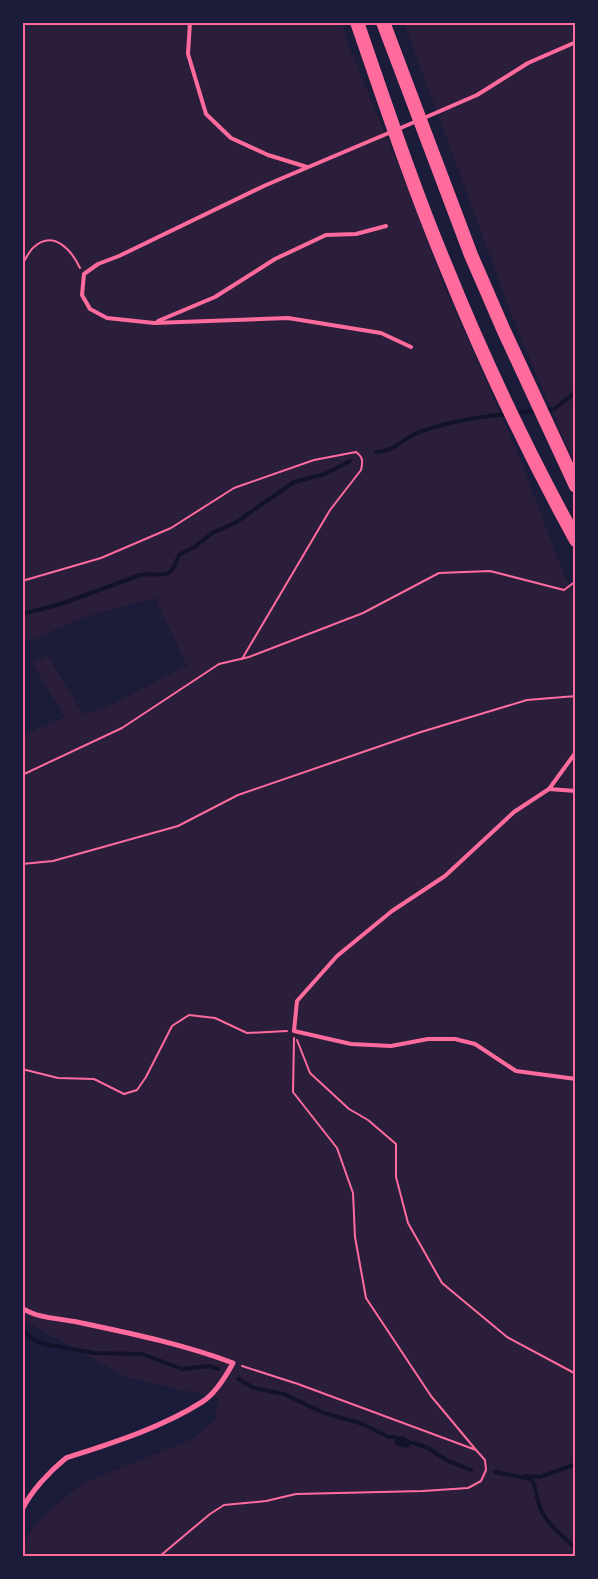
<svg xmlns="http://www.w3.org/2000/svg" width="598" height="1579" viewBox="0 0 598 1579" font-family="'Exo 2',sans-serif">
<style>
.green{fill:#2a1e3b}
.water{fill:#12122b}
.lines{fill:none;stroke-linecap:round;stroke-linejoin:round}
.stream{stroke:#12122b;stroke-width:4}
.path{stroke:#ff6b9d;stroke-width:2}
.service{stroke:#ff6b9d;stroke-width:4}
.minor{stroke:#ff6b9d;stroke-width:5}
.motorway{stroke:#ff6b9d;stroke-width:14}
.neatline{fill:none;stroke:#ff6b9d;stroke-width:2}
</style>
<rect width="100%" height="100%" fill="#1b1b3a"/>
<g class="green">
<polygon points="23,23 342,23 349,46 401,172 446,290 519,456 566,580 575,593 575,1556 23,1556 23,1547 26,1538 43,1516 83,1483 193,1439 215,1420 219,1398 128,1378 23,1320 23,735 65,717 32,663 48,656 83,714 106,707 187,666 155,598 85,617 33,639 23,640"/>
<polygon points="404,23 575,23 575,465 514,321"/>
</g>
<polygon class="water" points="403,1436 414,1443 406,1448 395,1445 395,1437"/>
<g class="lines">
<g class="stream">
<polyline points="513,413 554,409 576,392"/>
<path d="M376,452C390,453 402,440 415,434C440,423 479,417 506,414"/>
<path d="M22,614L61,604L140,575C162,571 169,584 179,555L196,546L212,533L235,523L294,482L325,474L350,461"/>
<polyline points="22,1331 34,1340 44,1344 94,1353 142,1354 182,1369 209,1366 218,1369"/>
<polyline points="238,1379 254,1388 284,1394 324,1413 360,1423 389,1437 395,1437"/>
<polyline points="414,1443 428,1448 448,1461 471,1470"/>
<path d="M495,1472L531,1479C537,1487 535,1492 538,1501C542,1521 561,1535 576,1548"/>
<polyline points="526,1476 540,1477 576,1464"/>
</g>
<g class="path">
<path d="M22,264C26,259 29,251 34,247C54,229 72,251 80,268"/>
<path d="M22,581L101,558L171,528L234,488L314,460L356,452C363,457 363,461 361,470L330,510L242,659"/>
<polyline points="22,775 122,728 219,664 249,657 363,613 439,573 490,571 564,590 576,581"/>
<polyline points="22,864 53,861 178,826 238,795 421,732 527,700 576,696"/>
<polyline points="297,1040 310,1073 349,1109 368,1120 396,1144 396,1177 408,1223 442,1283 507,1337 576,1374"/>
<polyline points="22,1069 58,1078 94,1079 124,1094 137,1090 146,1077 172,1026 189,1015 215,1018 247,1033 287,1031"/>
<polyline points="242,1366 298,1384 476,1450 431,1396 366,1298 355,1237 353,1193 337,1148 293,1092 294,1038"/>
<polyline points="160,1556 210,1514 224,1505 266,1501 296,1494 423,1491 468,1488 481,1481 486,1470 485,1460 476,1450"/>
</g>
<g class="service">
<polyline points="190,22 188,54 206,114 231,138 268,155 307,167"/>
<polyline points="424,118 477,95 528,63 576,42"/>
<polyline points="158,321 215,297 275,259 326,235 356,234 386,226"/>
<polyline points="411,347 381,333 288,318 154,323 107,318 90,309 82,295 84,274 98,264 119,256 266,185 417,121"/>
<polyline points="549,789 576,752"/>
<polyline points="576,791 549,789 514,812 445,876 392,911 337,956 297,1001 294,1031 351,1044 391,1046 428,1039 455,1039 475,1044 516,1071 576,1079"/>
</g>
<path class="minor" d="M22,1308C39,1319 58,1318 77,1322C129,1333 183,1344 233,1363C226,1376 215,1394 202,1402C161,1428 112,1443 66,1458C50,1471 31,1491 22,1510"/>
<g class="motorway">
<path d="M357,22C385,103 412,185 445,264C483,358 527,451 576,540"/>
<polyline points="383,22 471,255 504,331 576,486"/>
</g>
</g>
<rect width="598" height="1579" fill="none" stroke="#1b1b3a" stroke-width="48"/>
<rect x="24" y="24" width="550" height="1531" class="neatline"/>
</svg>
